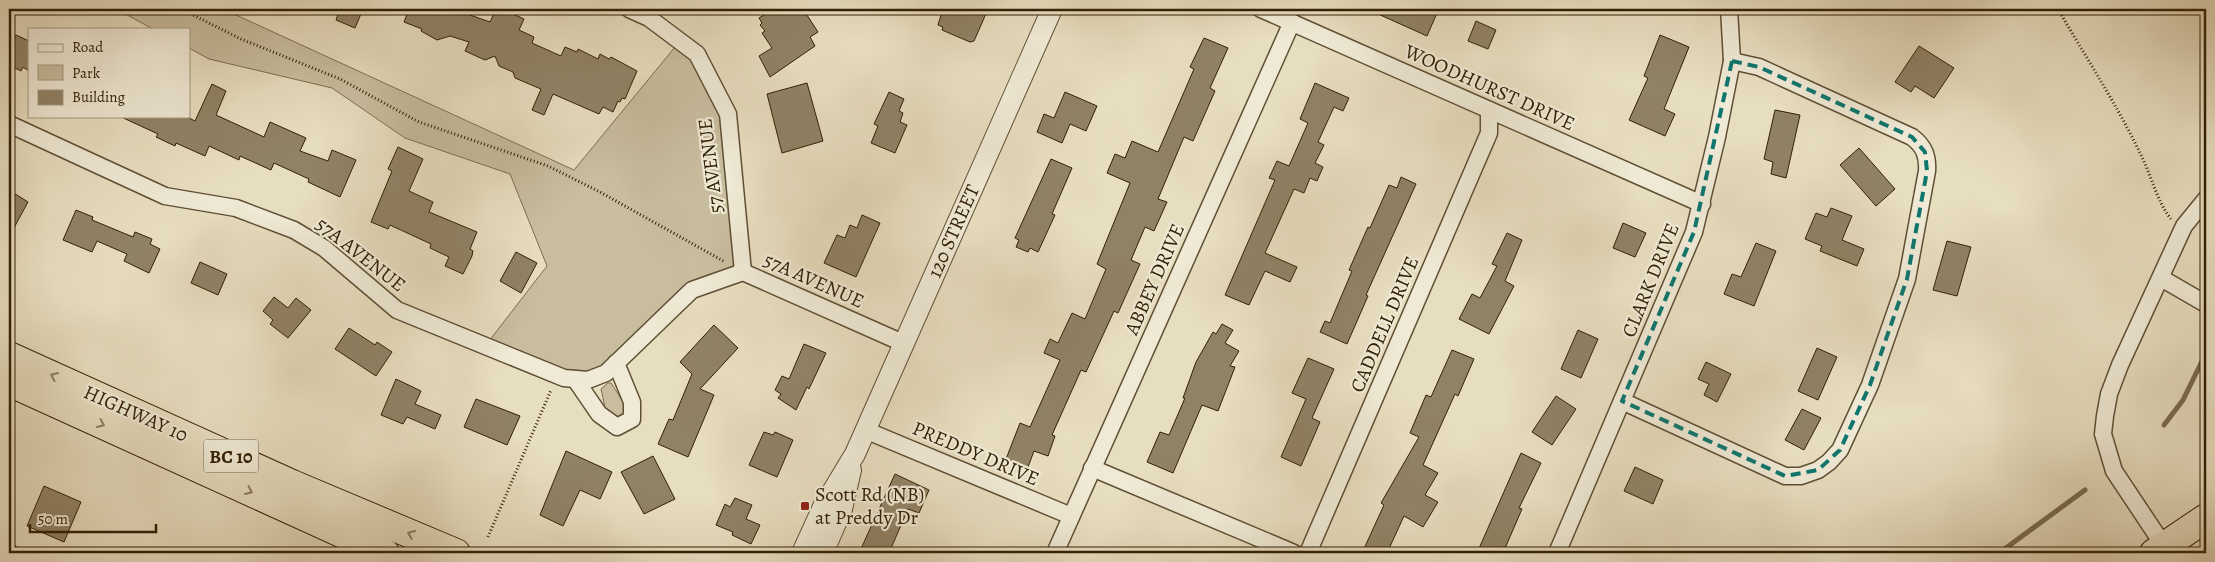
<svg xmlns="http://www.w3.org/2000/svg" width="2215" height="562" viewBox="0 0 2215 562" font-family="Alegreya,serif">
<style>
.green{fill:#c8bd9f;stroke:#7d6e52}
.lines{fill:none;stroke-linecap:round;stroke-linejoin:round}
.stream{stroke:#796b4f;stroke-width:5}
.building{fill:#908266;stroke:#322005}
.minor-casing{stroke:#5f4f34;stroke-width:19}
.tertiary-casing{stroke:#5f4f34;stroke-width:22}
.trunk-casing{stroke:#322005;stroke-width:30}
.path{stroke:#322005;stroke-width:3;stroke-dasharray:1 2.5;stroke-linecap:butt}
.minor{stroke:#efe9d5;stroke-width:16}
.tertiary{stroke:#efe9d5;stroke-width:20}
.trunk{stroke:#e7ddbf;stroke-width:28}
.oneway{stroke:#8c7e62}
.marked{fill:none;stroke:#0f766e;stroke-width:4;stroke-dasharray:10 6;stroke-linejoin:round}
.poi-dot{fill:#8f2418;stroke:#efe9d5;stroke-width:2}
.labels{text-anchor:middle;stroke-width:4.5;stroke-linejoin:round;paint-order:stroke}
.shield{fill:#efe9d5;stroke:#6b5c43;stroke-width:1}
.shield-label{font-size:19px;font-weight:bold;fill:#322005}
.street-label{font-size:20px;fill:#322005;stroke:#efe9d5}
.poi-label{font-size:20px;fill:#322005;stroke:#efe9d5;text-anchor:start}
</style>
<rect width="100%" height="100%" fill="#e7ddbf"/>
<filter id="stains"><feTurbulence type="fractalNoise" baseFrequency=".004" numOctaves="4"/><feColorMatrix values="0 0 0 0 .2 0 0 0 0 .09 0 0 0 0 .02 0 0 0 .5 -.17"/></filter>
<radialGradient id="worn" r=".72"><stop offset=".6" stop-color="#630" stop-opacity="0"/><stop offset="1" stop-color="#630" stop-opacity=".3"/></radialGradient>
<g class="green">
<polygon points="116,9 223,9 574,170 675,47 690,58 723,119 737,267 690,283 605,367 586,372 565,370 489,341 547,266 510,174 405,138 332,88 209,59 189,48 189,29 153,29"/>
<polygon points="608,383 611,383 626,406 623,416 616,418 606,412 601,389"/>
</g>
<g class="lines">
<g class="stream">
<polyline points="2164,425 2183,400 2206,353"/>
<polyline points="1999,553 2085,490"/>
</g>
</g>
<g class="building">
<polygon points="340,9 363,9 355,28 336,20"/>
<polygon points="409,9 453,9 490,22 496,9 502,9 524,19 519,30 534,37 532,43 561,56 565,47 577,52 578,49 598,59 600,54 609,59 611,57 637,71 625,99 622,98 620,102 618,101 613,112 603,107 599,114 553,94 544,115 532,110 541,89 515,78 513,72 499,66 495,56 485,60 465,51 469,42 450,36 437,40 421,31 422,29 404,22"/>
<polygon points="774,9 803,9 818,32 810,37 815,46 770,77 759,56 772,48 762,33 765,31 760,25 762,23 759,18"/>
<polygon points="943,9 988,9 974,41 970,42 942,30 943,27 938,25"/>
<polygon points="1367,9 1429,9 1437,13 1427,36"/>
<polygon points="1476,21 1496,30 1488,49 1468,41"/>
<polygon points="16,35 29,41 29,71 23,67 21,71 9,65 9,50"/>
<polygon points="1660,35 1689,47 1664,109 1675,114 1665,136 1629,120 1648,78 1644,76"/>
<polygon points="1204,38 1228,48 1210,88 1215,91 1193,141 1184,137 1158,199 1167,202 1154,231 1145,227 1131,260 1140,264 1118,313 1114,311 1086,372 1081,370 1052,435 1055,436 1048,456 1034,451 1028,467 1006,459 1020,423 1030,427 1060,360 1044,353 1050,339 1058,343 1072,313 1085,319 1106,269 1097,264 1130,183 1107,173 1115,154 1125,158 1132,141 1158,152 1194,69 1190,67"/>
<polygon points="1919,46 1954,68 1934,98 1915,86 1911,92 1895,82"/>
<polygon points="807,83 823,141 782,153 767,94"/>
<polygon points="1315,83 1349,98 1343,111 1334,107 1318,142 1324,145 1315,163 1323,167 1317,181 1310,178 1304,193 1294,189 1265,253 1297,267 1290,282 1265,271 1249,305 1225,295 1275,180 1269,178 1277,161 1289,166 1308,123 1300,119"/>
<polygon points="212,84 226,91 216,115 264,137 270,122 306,138 300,151 328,161 332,150 356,160 340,197 308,182 309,179 274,163 271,170 240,156 239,160 209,146 205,156 176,143 175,146 156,137 158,134 119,116 185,116 195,121"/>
<polygon points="889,92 904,99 899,111 903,113 900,122 907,125 895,153 871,143 878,126 874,124"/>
<polygon points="1065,92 1097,106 1086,131 1070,124 1062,143 1037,132 1044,114 1054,118"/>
<polygon points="1775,110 1800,115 1786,178 1771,174 1773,162 1764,159"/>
<polygon points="398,147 423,159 409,191 433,202 429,212 477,232 470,249 473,251 472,256 463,274 445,266 449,257 430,248 431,244 390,225 388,229 371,222 392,171 388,169"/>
<polygon points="1859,148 1895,189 1876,206 1840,165"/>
<polygon points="1051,159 1072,168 1052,214 1055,215 1038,252 1030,248 1028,252 1016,247 1019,240 1015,238"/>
<polygon points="1401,177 1416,184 1366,295 1368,296 1347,344 1320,332 1325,321 1330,323 1352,271 1349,270 1368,227 1370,228 1389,185 1397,188"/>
<polygon points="9,190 28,202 9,237"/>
<polygon points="1831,208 1852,216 1842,240 1864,249 1857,266 1820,251 1822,246 1805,239 1816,213 1827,217"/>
<polygon points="76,210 93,217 92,220 133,237 135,232 152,239 150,244 160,249 149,273 124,261 127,254 97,241 92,252 63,240"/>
<polygon points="862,215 880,223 856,277 824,263 837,235 845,238 850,225 857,228"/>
<polygon points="1623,223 1646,233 1635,257 1613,248"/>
<polygon points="1507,233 1522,240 1505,281 1514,286 1489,334 1459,319 1472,294 1480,298 1497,266 1492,264"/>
<polygon points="1947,241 1971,247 1957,296 1933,290"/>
<polygon points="1756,243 1776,251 1754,306 1724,294 1732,274 1741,277"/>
<polygon points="516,252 537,263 521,293 500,281"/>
<polygon points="200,262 227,274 218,295 191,283"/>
<polygon points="274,297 288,308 296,298 311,310 288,338 270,324 273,320 263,311"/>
<polygon points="1222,324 1233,330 1225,343 1239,351 1230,366 1235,367 1218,411 1202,405 1173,473 1147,462 1160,432 1169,435 1185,398 1183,398 1196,362 1213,332 1216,334"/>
<polygon points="714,325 738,348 700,389 714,395 688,457 658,444 669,419 673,420 692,374 680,362"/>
<polygon points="349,328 375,345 377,342 392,352 376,376 335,349"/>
<polygon points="1578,330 1598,339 1581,378 1561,369"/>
<polygon points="804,344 826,353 809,389 807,387 796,410 778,398 781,394 775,390 782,376 789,379"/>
<polygon points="1817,348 1837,357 1818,400 1798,391"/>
<polygon points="1452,350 1474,359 1458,396 1455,394 1423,465 1438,473 1425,495 1438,502 1423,527 1404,516 1387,553 1362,553 1384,505 1381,503 1419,437 1410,433 1426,395 1431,397"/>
<polygon points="1308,358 1334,369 1312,418 1320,422 1301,466 1281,457 1306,399 1292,393"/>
<polygon points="1706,362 1731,374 1717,402 1704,395 1709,384 1698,379"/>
<polygon points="396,379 421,391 415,404 441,415 435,429 407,417 403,424 381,415"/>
<polygon points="1556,396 1576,409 1552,445 1532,432"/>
<polygon points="476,399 520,416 507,445 464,427"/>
<polygon points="1802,409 1821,418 1804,450 1785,440"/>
<polygon points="764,432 773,435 775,432 793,440 777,477 749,465"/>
<polygon points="566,451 612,472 600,499 580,490 563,526 540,515"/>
<polygon points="1521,453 1541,463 1519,508 1522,509 1503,553 1477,553"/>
<polygon points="653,456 675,499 644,514 621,472"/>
<polygon points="1635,467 1663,480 1653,504 1624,491"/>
<polygon points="895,474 929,490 919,513 908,509 889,553 859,553"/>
<polygon points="44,486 81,502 64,542 27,526"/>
<polygon points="735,498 752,505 746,519 760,525 751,544 732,535 733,532 716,525 725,504 730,507"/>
</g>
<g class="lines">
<g class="minor-casing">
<g id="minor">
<polyline points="629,9 649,18 697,54 728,114 743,272"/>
<polyline points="1261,9 1702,204"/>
<polyline points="9,124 165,196 236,208 294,230 324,248 397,310 564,378 588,380 606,373 692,290 743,272 903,343"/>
<polyline points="2161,278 2206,304"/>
<polyline points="575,379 599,414 617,427 632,419 632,402 616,363"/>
<path d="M1622,401L1785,476H1801L1818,470L1829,462L1840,450L1870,385L1907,279L1927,171C1928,156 1924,146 1912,137L1759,67L1732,61"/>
<polyline points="865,430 1071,516"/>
<polyline points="1092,468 1294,553"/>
<polyline points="2164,546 2114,471 2103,434 2105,416 2109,394 2120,365 2184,226 2206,199"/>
<polyline points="9,553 10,553"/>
<polyline points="1055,553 1292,22"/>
<polyline points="1308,553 1489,133 1489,110"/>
<polyline points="1557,553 1694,232 1717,137 1732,61 1729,9"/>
</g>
</g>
<g class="tertiary-casing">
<g id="tertiary">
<polyline points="802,553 823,507 855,454 1052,9"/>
<polyline points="823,553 842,509 851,470"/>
</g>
</g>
<g class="trunk-casing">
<g id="trunk">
<polyline points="9,356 292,484 456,553"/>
<polyline points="9,382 385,553"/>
<polyline points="2154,553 2206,518"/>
</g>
</g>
<g class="path">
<polyline points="181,9 241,39 340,79 419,122 548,166 600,192 725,262"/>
<path d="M2058,9C2085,56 2116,103 2140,153C2151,174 2156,200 2171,219"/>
<polyline points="488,537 551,390"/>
</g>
<use href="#minor" class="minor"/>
<use href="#tertiary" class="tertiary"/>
<use href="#trunk" class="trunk"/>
</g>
<defs><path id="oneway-chevron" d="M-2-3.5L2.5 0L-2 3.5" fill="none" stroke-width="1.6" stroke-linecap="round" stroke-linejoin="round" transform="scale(1.25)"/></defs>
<g class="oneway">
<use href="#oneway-chevron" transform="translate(54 376) rotate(-156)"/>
<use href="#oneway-chevron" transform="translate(101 424) rotate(24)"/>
<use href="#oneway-chevron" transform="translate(249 491) rotate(24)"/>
<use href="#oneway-chevron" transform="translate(411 534) rotate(-157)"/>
</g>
<path class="marked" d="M1732,61L1759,67L1912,137L1925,152L1927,171L1907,279L1870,385L1840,450L1818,470L1785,476L1622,401L1694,232Z"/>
<rect class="poi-dot" x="800" y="501" width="10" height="10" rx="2.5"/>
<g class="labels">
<rect class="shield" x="203.5" y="439.5" width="55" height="33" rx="4"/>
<g class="shield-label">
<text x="231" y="463">BC 10</text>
</g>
<g class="street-label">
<text transform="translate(1490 87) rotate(24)" y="7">WOODHURST DRIVE</text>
<text transform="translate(710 166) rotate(-97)" y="7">57 AVENUE</text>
<text transform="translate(953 231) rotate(-66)" y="7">120 STREET</text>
<text transform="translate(361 254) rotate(38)" y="7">57A AVENUE</text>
<text transform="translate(1154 279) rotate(-66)" y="7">ABBEY DRIVE</text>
<text transform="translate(814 280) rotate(24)" y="7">57A AVENUE</text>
<text transform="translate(1650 280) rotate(-68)" y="7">CLARK DRIVE</text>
<text transform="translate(1384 324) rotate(-67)" y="7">CADDELL DRIVE</text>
<text transform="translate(136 413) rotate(24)" y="7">HIGHWAY 10</text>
<text transform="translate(976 453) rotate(23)" y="7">PREDDY DRIVE</text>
</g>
<g class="poi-label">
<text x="815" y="501">Scott Rd (NB)<tspan x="815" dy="23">at Preddy Dr</tspan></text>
</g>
</g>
<rect width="2215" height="562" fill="none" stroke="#e7ddbf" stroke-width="30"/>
<rect x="10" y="10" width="2195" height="542" fill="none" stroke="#322005" stroke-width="2.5"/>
<rect x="15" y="15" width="2185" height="532" fill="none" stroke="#322005"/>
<rect x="28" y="28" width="162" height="90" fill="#efe9d5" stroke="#a39982"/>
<rect x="38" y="44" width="25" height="8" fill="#efe9d5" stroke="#a39982"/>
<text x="72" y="52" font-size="15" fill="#322005">Road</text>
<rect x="38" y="65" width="25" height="15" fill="#c8bd9f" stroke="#a39982"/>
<text x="72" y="78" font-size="15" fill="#322005">Park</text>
<rect x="38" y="90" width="25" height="15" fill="#908266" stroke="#a39982"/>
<text x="72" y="102" font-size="15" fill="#322005">Building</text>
<path d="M30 524v8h126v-8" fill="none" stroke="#322005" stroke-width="2.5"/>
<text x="38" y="524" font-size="15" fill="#322005" stroke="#efe9d5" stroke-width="4" paint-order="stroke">50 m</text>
<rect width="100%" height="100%" filter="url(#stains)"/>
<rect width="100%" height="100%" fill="url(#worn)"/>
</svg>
